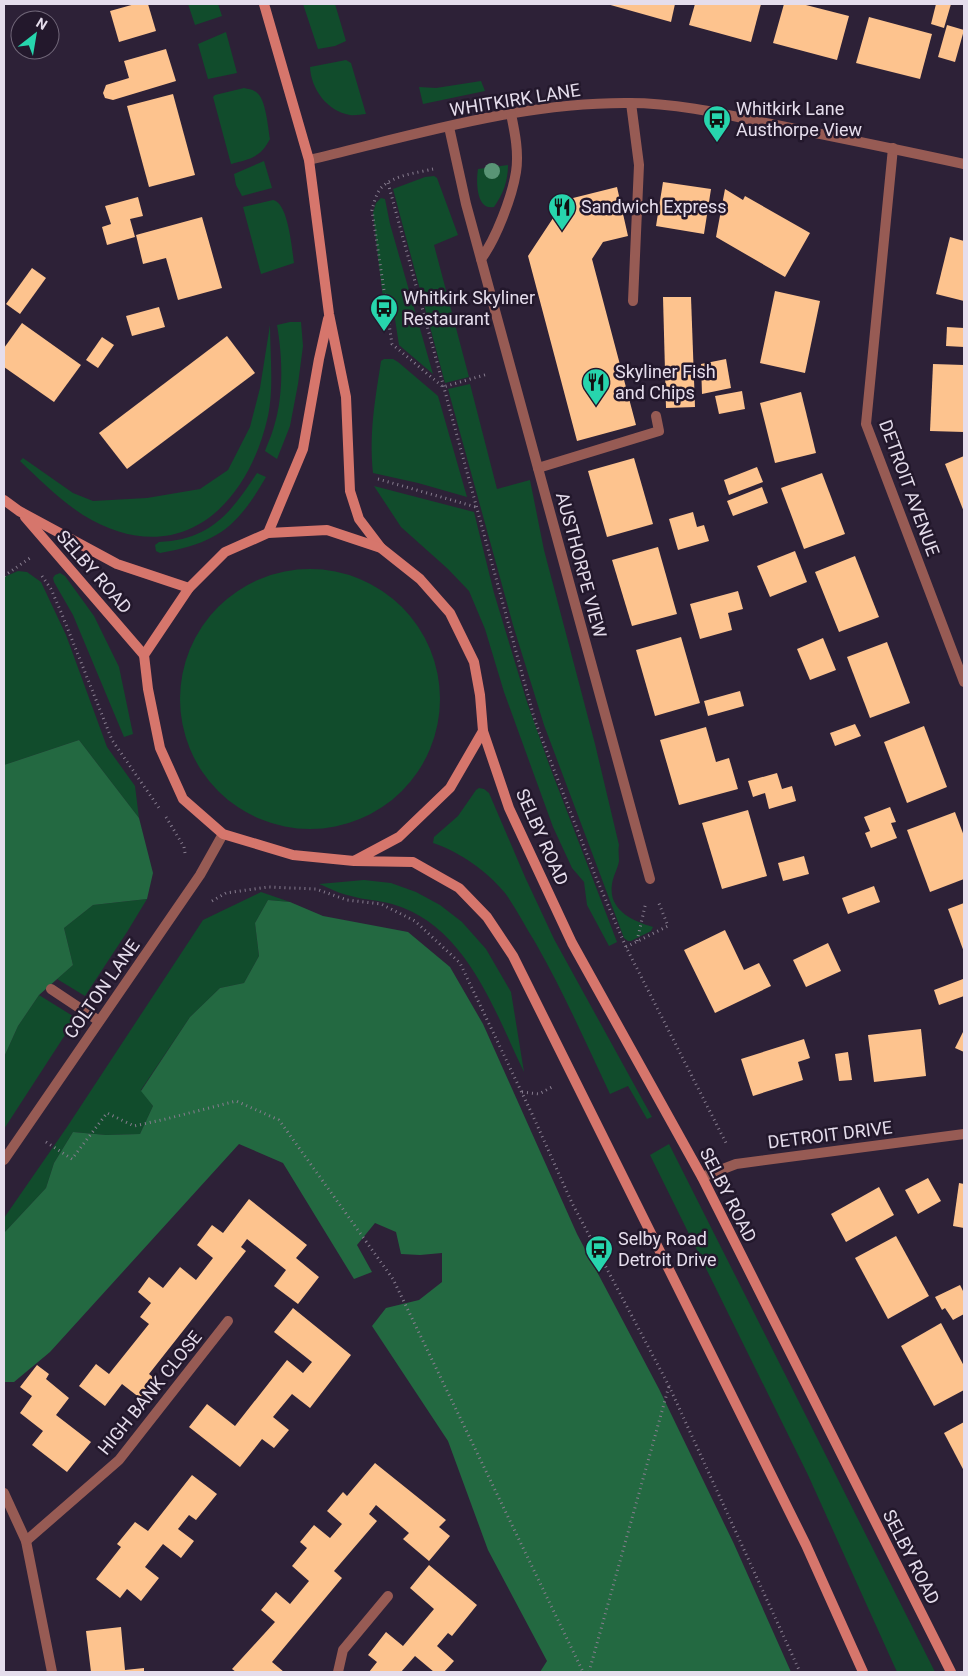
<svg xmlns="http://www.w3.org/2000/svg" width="968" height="1676" viewBox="0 0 968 1676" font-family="Roboto,sans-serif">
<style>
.green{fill:#114c2c}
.forest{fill:#236941}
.building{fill:#fdc38e}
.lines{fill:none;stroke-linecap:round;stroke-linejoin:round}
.path{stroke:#877d8f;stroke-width:3;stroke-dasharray:1 4;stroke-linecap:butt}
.service{stroke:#975b54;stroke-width:10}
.minor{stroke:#975b54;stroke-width:10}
.secondary{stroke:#d6766c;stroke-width:10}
.tree{fill:#599476}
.labels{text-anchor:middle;stroke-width:5;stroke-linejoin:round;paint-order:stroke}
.street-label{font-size:18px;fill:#e5ddec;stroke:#23182c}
.poi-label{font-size:18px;fill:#e5ddec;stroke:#23182c;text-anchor:start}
</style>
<rect width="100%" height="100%" fill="#2d2137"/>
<g class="green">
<polygon points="188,4 218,4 222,16 195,25"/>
<polygon points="303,4 335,4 346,41 335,46 318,49"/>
<polygon points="226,32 237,73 208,79 198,44"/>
<path d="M346,60L351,63L366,114C361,114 355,116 350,115C327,111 311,89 310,67Z"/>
<polygon points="481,81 485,91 423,104 419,87 436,88"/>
<path d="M244,88C248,89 252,89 256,92C266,98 268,128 270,139C260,158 250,159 231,164L213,97L215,95Z"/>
<polygon points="264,161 272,188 242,196 236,185 234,174"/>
<path d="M508,165C508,181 503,194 494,207C476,211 476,181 478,169Z"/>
<polygon points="434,176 437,178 458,235 434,245 469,377 445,383 393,189 425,177"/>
<polygon points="381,198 385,199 390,224 433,374 399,345 392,300 383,299 373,213 376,203"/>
<path d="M273,200C288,202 292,249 294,263L261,274L243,207Z"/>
<path d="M290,322H301L303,346L298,384L290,426L277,459L265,451C267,445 270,439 272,433C284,399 283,360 277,325Z"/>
<path d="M270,325C270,354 274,388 268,416C247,510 176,572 83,515C60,500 40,480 20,461L23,458L73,493L93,501L147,498L200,489L228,470L250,427L260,388Z"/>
<path d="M384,359H393L398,362L438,396L467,497L418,483L373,473C369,432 375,401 381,361Z"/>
<path d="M470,384L497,489L530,480L544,550L595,744L619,845C618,851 619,855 619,861C618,868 613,876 612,884C608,910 632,921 653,927L651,931L631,941H628L624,938L544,725L513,625L448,389Z"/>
<path d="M257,473L266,477C237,527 218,543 160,553L156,551L155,545L159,542C210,540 231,513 257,473Z"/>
<polygon points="374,486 474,512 494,593 527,702 550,767 617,942 609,946 587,905 584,882 572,868 553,827 504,692 485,629 469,591 448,569 401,527"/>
<circle cx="310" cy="699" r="130"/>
<polygon points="18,571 27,572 41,582 66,635 107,747 135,786 139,818 79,740 4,765 4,577"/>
<polygon points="60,573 65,576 94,616 119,667 133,734 124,737 73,615 54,582 53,578 55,575"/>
<path d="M479,788L484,789L489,793L525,877L554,939L652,1117L647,1119L628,1086L610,1094C586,1043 563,991 535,942C525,926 516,908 505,893C487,871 460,852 433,843L434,837L458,816L476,790Z"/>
<path d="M364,880L391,883L416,892L440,905L462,922L486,949L511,992L524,1072C494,1010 466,925 392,904C379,900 364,900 351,896C340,894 329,888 319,884Z"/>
<polygon points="261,892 290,902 268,900 255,923 259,956 244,983 220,988 190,1017 141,1090 153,1106 140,1134 106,1135 73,1132 54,1163 46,1188 4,1233 4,1218 67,1127 203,920"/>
<polygon points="147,899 127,932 85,996 57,979 73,965 64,928 93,905"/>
<polygon points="39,995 76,1018 4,1129 4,1057 18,1026"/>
<polygon points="669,1144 935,1672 897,1672 808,1475 650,1155"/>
</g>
<g class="forest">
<polygon points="79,740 139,818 153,873 147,899 93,905 64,928 73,965 39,995 18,1026 4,1057 4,765"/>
<polygon points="268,900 290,902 323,916 408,932 450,967 483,1024 577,1234 659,1389 734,1544 791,1672 540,1672 547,1661 488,1550 448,1441 372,1326 386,1308 419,1300 442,1282 442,1253 420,1255 401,1254 396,1232 375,1223 357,1245 372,1272 354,1279 283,1163 239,1144 50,1352 14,1382 4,1382 4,1233 46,1188 54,1163 73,1132 106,1135 140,1134 153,1106 141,1091 190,1017 220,988 244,983 259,956 255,923"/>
</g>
<g class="building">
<polygon points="135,4 148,4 156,31 119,42 110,11"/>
<polygon points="607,4 675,4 671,22"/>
<polygon points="695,4 761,4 751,42 689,25"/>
<polygon points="784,4 802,4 849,16 837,60 773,43"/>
<polygon points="936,4 951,4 944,28 931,24"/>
<polygon points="869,17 932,34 920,79 856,63"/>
<polygon points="947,25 964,30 955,62 938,57"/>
<polygon points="166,49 176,81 113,100 105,98 103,93 106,85 129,78 124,61"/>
<polygon points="173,94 195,175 149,187 127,106"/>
<polygon points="663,182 711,189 704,234 656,226"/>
<polygon points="617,187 628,236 603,242 592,259 636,425 577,441 528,256 565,200"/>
<polygon points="725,189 743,200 745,196 810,233 785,277 716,237"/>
<polygon points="138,197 143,216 130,219 135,237 107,245 102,227 111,224 105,206"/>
<polygon points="202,217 222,288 178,300 166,258 143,264 136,235"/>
<polygon points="950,237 964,241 964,301 936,294"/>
<polygon points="32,268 46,278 20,314 6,304"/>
<polygon points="775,291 820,301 805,373 760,363"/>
<polygon points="663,297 691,297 695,407 666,408"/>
<polygon points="159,307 165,327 132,336 126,316"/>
<polygon points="22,323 81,365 54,402 4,367 4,348"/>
<polygon points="947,327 964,328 964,347 946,346"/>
<polygon points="227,336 255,373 127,469 99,433"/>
<polygon points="102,337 114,345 98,368 86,360"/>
<polygon points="726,359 731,388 702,394 701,364"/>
<polygon points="933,364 964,365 964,432 930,431"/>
<polygon points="742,391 745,409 719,414 715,396"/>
<polygon points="801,392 816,453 775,463 760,403"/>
<polygon points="964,456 964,512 945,464"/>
<polygon points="634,458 653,524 607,537 588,471"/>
<polygon points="757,467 763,482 729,495 724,480"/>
<polygon points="822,473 845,534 804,549 781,488"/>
<polygon points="762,487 768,503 733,516 727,501"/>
<polygon points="693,512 697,527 704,525 709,541 678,550 669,519"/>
<polygon points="658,547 677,614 632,626 612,560"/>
<polygon points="795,551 807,582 770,597 757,566"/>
<polygon points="855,556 879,617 839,632 815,572"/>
<polygon points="738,591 743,609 728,613 732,630 700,639 690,604"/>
<polygon points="681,637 700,703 655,716 636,650"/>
<polygon points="823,638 836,670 810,680 797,649"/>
<polygon points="887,642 910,703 870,718 847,657"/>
<polygon points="740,691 744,706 708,716 704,701"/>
<polygon points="855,724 861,736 835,746 830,733"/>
<polygon points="924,726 947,787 907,803 884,742"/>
<polygon points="706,727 716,762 729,758 738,789 679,805 660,740"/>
<polygon points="777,773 782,789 792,786 796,801 769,809 765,793 753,797 748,781"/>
<polygon points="890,807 896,822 891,823 897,838 871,848 865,833 870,831 864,817"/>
<polygon points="748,810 767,876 722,889 702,823"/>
<polygon points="955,812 964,836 964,879 930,892 907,830"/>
<polygon points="804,856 809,874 783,881 778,863"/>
<polygon points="874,886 880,902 848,914 842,898"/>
<polygon points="964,903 964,952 948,909"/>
<polygon points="725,930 744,970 759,963 771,986 715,1013 684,950"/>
<polygon points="828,943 841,971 806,987 793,960"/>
<polygon points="963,979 964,996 939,1005 934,990"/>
<polygon points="921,1029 926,1076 874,1082 868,1035"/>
<polygon points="964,1030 964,1052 955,1048"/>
<polygon points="804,1039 810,1058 798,1062 803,1080 753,1096 741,1059"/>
<polygon points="848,1052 852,1080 839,1081 835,1054"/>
<polygon points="928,1178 941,1201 918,1214 905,1190"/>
<polygon points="959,1183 964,1184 964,1228 953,1226"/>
<polygon points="879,1187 894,1215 846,1242 831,1214"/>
<polygon points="249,1199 307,1245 296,1258 319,1277 298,1304 274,1286 286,1270 247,1239 241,1247 246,1251 149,1374 155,1379 140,1398 122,1384 105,1406 79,1386 96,1364 109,1374 149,1324 140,1317 151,1303 138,1292 149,1277 163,1288 180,1267 196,1280 213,1258 197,1245 212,1225 223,1233"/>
<polygon points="896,1236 929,1296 888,1319 855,1258"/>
<polygon points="960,1285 964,1293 964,1314 953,1320 945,1308 942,1310 935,1297"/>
<polygon points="293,1308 351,1355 310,1408 292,1394 273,1417 289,1430 274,1448 262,1439 240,1467 189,1427 207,1404 235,1426 287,1360 303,1373 312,1362 274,1332"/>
<polygon points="941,1323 964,1366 964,1390 934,1406 901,1346"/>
<polygon points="37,1365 49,1374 46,1379 69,1398 56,1415 91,1442 67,1472 32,1445 43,1431 20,1413 32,1396 20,1387"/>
<polygon points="964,1422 964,1471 944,1433"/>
<polygon points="375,1463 446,1520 439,1527 450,1536 429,1561 403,1539 409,1533 376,1505 369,1514 377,1521 334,1571 342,1578 272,1662 284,1672 236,1672 232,1669 275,1622 261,1610 276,1592 290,1604 309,1581 292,1566 307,1548 300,1542 314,1525 330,1538 342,1524 327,1511 343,1492 347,1496"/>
<polygon points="192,1475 217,1494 196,1520 189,1515 178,1529 194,1541 181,1558 163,1544 145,1567 159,1578 141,1601 127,1589 120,1598 96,1579 121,1547 117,1544 135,1522 148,1531"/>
<polygon points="429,1565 477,1605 452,1636 448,1633 437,1646 454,1661 444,1672 434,1672 415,1656 401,1672 369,1672 377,1662 368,1655 386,1632 403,1646 434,1609 410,1588"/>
<polygon points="121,1627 125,1670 144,1668 144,1672 91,1672 86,1631"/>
</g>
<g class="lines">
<g class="path">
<path d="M433,169C417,173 393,175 381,188C376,194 374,203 372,210L392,344L443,387L488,374"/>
<polyline points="388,183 535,721 595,875 626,947 726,1143"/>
<polyline points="378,479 476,507"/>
<polyline points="4,576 30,558"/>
<polyline points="42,576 51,589 61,612 112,740 159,808"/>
<polyline points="166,817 184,847 185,853"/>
<polyline points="212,901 226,893 268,887 316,889 347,900 381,904 415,921 460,963 533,1116 572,1203 669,1386 800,1672"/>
<polyline points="637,941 646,902"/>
<polyline points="626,947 668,926 658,901"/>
<polyline points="522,1092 539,1094 552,1087"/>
<polyline points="46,1142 72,1159 107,1113 134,1126 166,1119 236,1101 279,1120 393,1279 583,1672"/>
<polyline points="589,1672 669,1386"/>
</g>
<g class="service">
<polyline points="631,103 639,165 633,301"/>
<polyline points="538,468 659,431 656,416"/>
<polyline points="51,989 99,1021"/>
</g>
<g class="minor">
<polyline points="449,127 466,204 650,879"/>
<polyline points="893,148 866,424 964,682"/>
<path d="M309,160C414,135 521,102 629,103C677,103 724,114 771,124C836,137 900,150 964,164"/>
<path d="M481,259C496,239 512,197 516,172C519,153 515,133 511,114"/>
<polyline points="4,1160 200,875 223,834"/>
<polyline points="702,1177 736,1164 964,1134"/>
<polyline points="4,1493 26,1541 52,1672"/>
<polyline points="26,1541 119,1460 228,1321"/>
<polyline points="338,1672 343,1650 388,1596"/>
</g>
<g class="secondary">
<polyline points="264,4 309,160 329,314 346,397 350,491 359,519 381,548"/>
<polyline points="4,500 19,511 117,564 189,588"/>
<polyline points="25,517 144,655"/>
<polyline points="268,533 303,449 319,359 328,319"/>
<polyline points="483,731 509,808 572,943 702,1177 951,1672"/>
<polyline points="354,861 399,837 450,788 483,731 480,695 474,662 450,613 420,579 381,548 327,530 268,533 225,552 189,588 144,655 148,689 160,748 183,799 223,834 293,855 354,861 413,862 459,888 487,917 513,956 806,1545 863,1672"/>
</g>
</g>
<circle class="tree" cx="492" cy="171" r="8"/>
<defs>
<g id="bus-pin" transform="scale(1.4375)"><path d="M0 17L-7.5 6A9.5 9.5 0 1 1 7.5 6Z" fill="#27d5ad" stroke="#23182c"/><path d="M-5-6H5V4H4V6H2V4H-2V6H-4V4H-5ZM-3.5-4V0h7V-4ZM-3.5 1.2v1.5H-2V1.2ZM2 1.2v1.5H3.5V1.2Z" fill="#111"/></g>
<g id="restaurant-pin" transform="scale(1.4375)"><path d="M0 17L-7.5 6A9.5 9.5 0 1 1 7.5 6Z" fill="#27d5ad" stroke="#23182c"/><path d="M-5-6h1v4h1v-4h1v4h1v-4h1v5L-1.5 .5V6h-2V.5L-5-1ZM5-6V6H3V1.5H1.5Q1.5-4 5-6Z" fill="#111"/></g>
</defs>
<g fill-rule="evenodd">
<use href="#bus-pin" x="717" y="119"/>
<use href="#restaurant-pin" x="562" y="207"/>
<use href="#bus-pin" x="384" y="308"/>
<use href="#restaurant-pin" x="596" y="382"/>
<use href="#bus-pin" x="599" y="1249"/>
</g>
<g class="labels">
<g class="street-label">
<text transform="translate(515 100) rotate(-9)" y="6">WHITKIRK LANE</text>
<text transform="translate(909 488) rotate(70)" y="6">DETROIT AVENUE</text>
<text transform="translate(581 565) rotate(75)" y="6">AUSTHORPE VIEW</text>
<text transform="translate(94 572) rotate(49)" y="6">SELBY ROAD</text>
<text transform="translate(542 837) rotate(66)" y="6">SELBY ROAD</text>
<text transform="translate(102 989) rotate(-55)" y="6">COLTON LANE</text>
<text transform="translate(830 1135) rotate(-7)" y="6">DETROIT DRIVE</text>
<text transform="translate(728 1195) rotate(63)" y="6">SELBY ROAD</text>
<text transform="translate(150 1393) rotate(-51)" y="6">HIGH BANK CLOSE</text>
<text transform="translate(911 1557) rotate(63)" y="6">SELBY ROAD</text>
</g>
<g class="poi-label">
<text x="736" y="115">Whitkirk Lane<tspan x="736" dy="21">Austhorpe View</tspan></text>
<text x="581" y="213">Sandwich Express</text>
<text x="403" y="304">Whitkirk Skyliner<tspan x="403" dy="21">Restaurant</tspan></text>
<text x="615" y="378">Skyliner Fish<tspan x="615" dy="21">and Chips</tspan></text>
<text x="618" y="1245">Selby Road<tspan x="618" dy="21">Detroit Drive</tspan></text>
</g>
</g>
<rect width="968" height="1676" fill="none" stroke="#e5ddec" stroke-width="10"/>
<g transform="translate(35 35) rotate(31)"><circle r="24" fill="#23182c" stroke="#716779"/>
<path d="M0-4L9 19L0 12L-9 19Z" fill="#27d5ad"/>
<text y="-8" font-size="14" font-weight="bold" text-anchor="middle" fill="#e5ddec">N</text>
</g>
</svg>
